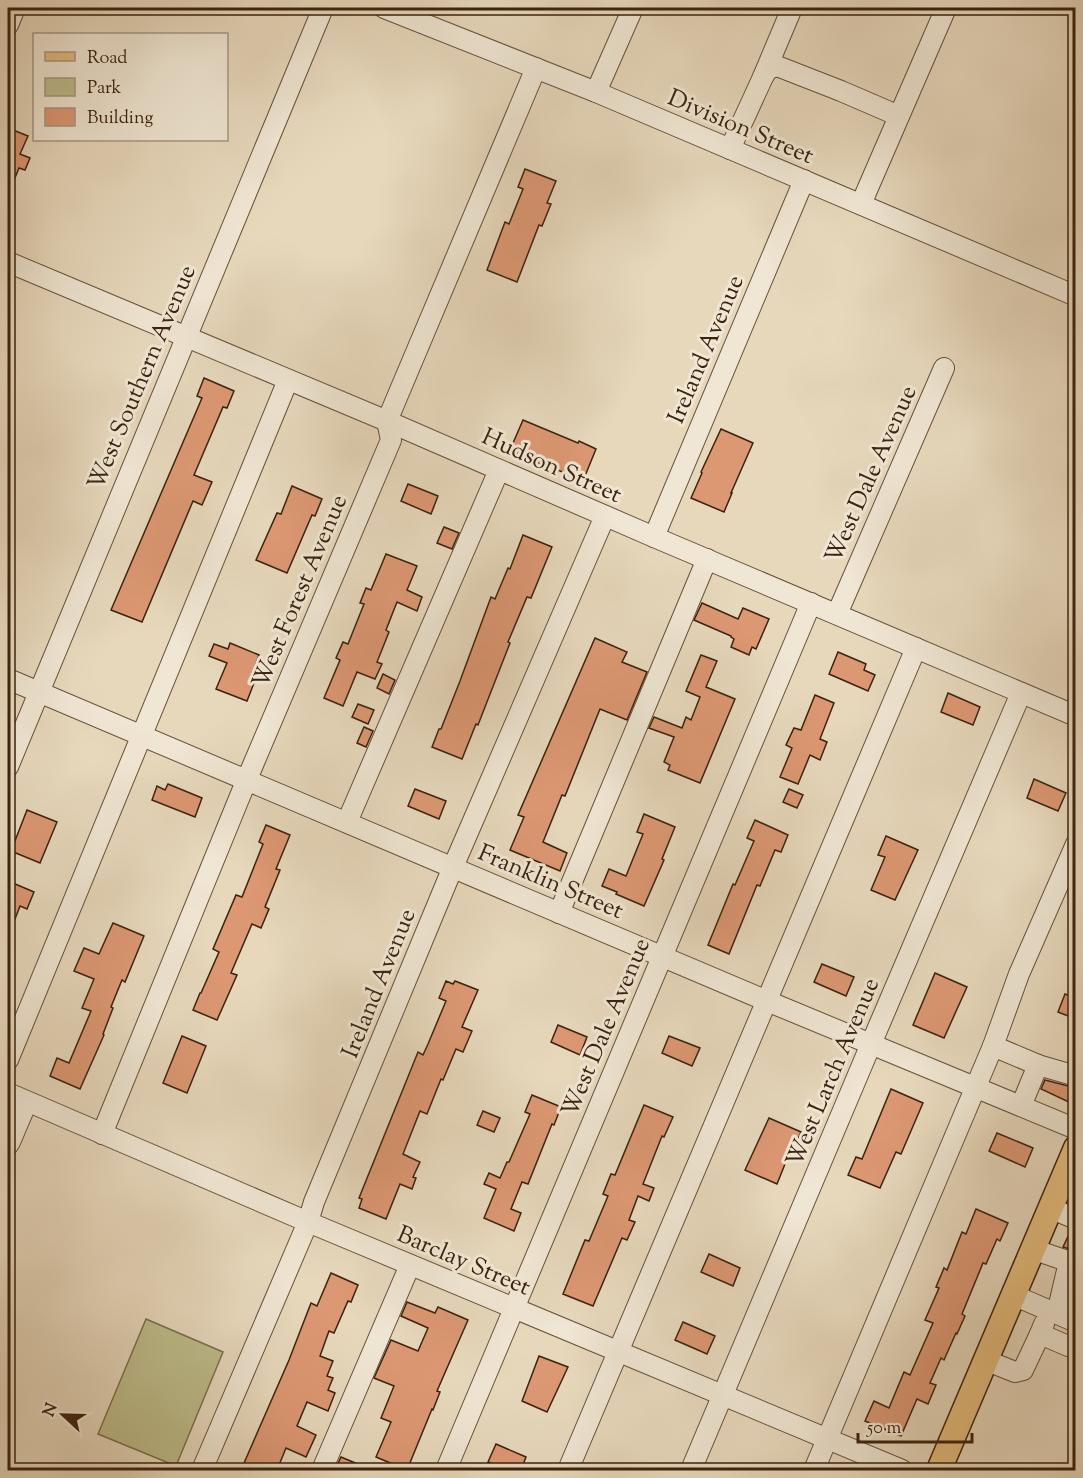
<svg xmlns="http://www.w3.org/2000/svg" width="1083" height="1478" viewBox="0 0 1083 1478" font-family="'Sorts Mill Goudy',serif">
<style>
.green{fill:#bdbc8b;stroke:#7c6f4c;stroke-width:1.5}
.building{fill:#dc9873;stroke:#3b220e;stroke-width:1.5}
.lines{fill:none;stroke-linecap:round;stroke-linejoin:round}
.minor-casing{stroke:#66503a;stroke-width:22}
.major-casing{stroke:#3b220e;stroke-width:27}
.minor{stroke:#efe6d3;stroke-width:20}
.major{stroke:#e4bc7e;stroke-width:24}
.labels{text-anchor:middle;stroke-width:6;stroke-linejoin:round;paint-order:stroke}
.street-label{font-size:24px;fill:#3b220e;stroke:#efe6d3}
</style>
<rect width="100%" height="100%" fill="#e7d8bc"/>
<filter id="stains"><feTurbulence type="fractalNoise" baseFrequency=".00333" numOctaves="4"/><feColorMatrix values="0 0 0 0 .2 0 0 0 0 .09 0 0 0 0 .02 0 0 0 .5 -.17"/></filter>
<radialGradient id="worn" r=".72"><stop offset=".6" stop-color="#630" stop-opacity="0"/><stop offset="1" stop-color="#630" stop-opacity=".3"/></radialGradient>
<polygon class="green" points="146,1319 223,1352 176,1466 98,1434"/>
<g class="building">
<polygon points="13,130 28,136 20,154 30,158 25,170 19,168 8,195 8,144"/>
<polygon points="525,169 556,181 547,203 551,204 542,226 539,225 517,282 487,270 505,222 509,224 523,189 518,187"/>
<polygon points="204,378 234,391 227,408 223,407 194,475 212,482 202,505 193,501 142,622 111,610 202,398 197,396"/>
<polygon points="523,420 578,443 579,441 596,449 585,476 579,473 577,478 548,466 547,467 510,450"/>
<polygon points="721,429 753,443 731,493 732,493 724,512 691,498 702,473 701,472"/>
<polygon points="408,484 438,496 431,514 401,501"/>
<polygon points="292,486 322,499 315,516 312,515 287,573 256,560 277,513 281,514"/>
<polygon points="444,527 459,533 452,549 437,543"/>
<polygon points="523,535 552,547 531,598 527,597 508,642 510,643 485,707 478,725 476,724 462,759 432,747 439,729 441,729 460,681 491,597 495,599 508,568 510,569"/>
<polygon points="386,554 417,566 407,590 422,597 417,611 397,602 386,630 389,632 377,662 382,664 375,679 357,672 343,706 324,698 340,660 336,658 343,642 348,644 364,604 360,603 366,588 371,590"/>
<polygon points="702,603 738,619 743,608 769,619 756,649 752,647 749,655 731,647 734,639 731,637 731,636 694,620"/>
<polygon points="595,638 627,652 622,662 647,672 627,720 600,709 565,796 562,795 543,842 567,853 560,871 510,850 524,817 518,815"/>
<polygon points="230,643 259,655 249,681 254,683 247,701 216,689 227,663 209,656 214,644 228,649"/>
<polygon points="838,652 866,664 864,670 875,675 868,691 829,674"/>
<polygon points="701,655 717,661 706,687 735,699 700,783 668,770 670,765 664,762 674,737 649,728 654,717 682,728 686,717 691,720 700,697 686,691"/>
<polygon points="383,674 395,680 389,694 377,688"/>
<polygon points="948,693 980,707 973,725 941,712"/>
<polygon points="815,695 834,703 820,739 827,742 820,760 810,755 798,784 780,777 792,748 786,745 794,728 801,730"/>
<polygon points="358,704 374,710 368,724 352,717"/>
<polygon points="364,727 373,731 366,747 357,743"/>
<polygon points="1034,779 1066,793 1058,811 1027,798"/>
<polygon points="168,784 202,798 195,817 152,800 157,786 165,790"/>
<polygon points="415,789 446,801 439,819 408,806"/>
<polygon points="789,789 803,795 797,808 783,802"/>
<polygon points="27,810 57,822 40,863 11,851"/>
<polygon points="644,814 675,827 662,859 664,860 644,906 616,894 617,892 602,886 609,869 626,876 643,834 637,832"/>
<polygon points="755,820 788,835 781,852 775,850 760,886 757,885 729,954 708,945 733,884 735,885 754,841 747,838"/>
<polygon points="266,825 290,835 276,869 280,870 265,907 269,909 261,928 252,924 231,973 237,975 217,1020 193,1010 200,993 201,993 219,952 213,949 236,895 242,897 263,844 259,842"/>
<polygon points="886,836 918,850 895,900 871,890 885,857 878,855"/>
<polygon points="8,881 34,892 27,909 20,906 8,937"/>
<polygon points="113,923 144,936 125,982 122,980 111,1007 113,1008 103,1034 104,1035 80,1089 50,1076 57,1058 69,1063 91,1011 82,1008 94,979 74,971 84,948 99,954"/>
<polygon points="822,964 854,977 846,996 814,982"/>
<polygon points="935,973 967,987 944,1038 913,1025"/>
<polygon points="446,981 453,984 455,981 478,990 462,1027 472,1031 463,1052 456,1049 443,1080 441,1079 427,1114 420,1111 403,1154 420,1162 413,1177 416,1178 412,1189 400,1184 386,1219 359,1208 362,1199 359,1198 418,1052 423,1055 428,1044 446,1001 439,998"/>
<polygon points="1065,994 1076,998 1076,1019 1058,1012"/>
<polygon points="558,1025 587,1037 580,1055 551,1042"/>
<polygon points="182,1036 206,1046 187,1093 163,1083"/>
<polygon points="669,1036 700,1048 692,1066 662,1053"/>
<polygon points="1045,1080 1076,1088 1076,1093 1071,1103 1041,1089"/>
<polygon points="891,1089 923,1103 901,1154 896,1152 880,1188 848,1175 856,1157 862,1159"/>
<polygon points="532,1095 561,1107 554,1125 552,1124 528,1184 522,1182 511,1209 521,1213 514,1231 484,1218 496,1189 484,1184 489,1173 500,1178 507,1162 509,1162 530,1114 525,1112"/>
<polygon points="644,1105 673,1117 664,1137 662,1136 643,1184 654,1188 649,1201 638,1196 629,1220 635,1222 627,1240 622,1238 593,1306 563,1294 585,1240 589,1241 608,1196 603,1194 611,1174 615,1175"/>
<polygon points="483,1111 500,1118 494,1132 477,1125"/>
<polygon points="769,1118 801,1132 793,1150 791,1149 777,1184 745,1170"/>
<polygon points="997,1133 1033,1148 1025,1167 989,1151"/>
<polygon points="976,1209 1008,1223 1000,1241 997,1239 986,1264 983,1263 962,1314 965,1316 957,1334 956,1333 944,1360 941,1358 930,1383 936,1385 928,1404 917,1399 901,1436 865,1421 874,1401 889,1408 904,1372 910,1375 933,1323 925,1320 939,1288 936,1287 944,1268 947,1270 962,1232 966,1234"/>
<polygon points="1071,1230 1076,1231 1076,1251 1063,1247"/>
<polygon points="709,1254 740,1268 733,1286 701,1272"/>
<polygon points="331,1273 358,1285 351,1302 348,1301 334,1333 329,1331 320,1356 333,1361 327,1376 333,1378 328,1390 335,1393 328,1411 307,1402 297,1426 316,1435 306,1457 286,1448 277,1470 241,1470 289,1360 311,1303 317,1306"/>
<polygon points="407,1302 435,1313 438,1307 468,1320 437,1391 440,1392 433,1410 432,1409 407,1470 376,1457 391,1422 381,1418 394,1386 374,1378 391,1340 418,1351 428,1328 401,1316"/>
<polygon points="683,1322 715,1336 707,1354 675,1340"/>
<polygon points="539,1356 568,1367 547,1412 522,1401"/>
<polygon points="496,1444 526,1457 521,1470 510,1470 488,1462"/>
<polygon points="341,1457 372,1470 335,1470"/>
</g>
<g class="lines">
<g class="minor-casing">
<g id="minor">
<polyline points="384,8 596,92 1076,296"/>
<polyline points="8,25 15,8"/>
<polyline points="763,77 792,8"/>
<polyline points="596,92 633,8"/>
<polyline points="730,149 763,77 768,69 777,66 841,91 899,116"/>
<polyline points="861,204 946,8"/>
<polyline points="8,262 387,421 654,537 1076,716"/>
<polyline points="654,537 804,180"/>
<polyline points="837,614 944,368"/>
<polyline points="8,679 767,1001 1076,1129"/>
<polyline points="8,767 323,8"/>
<polyline points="347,822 499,470"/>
<polyline points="559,913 707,559"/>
<polyline points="993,1046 1038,1065 1076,1076"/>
<polyline points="8,1060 288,380"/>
<polyline points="8,1093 308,1222 902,1470"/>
<polyline points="1021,1106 1038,1065"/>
<polyline points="102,1134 247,779 391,440 387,421 536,68"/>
<polyline points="8,1145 10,1142 27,1102"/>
<polyline points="1050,1208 1076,1219"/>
<polyline points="1032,1249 1076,1264"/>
<polyline points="1013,1295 1076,1322"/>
<polyline points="1057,1313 1069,1262"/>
<polyline points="1044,1324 1040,1334 1068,1346 1076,1347"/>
<polyline points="985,1360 1015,1372 1023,1370 1040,1334"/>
<polyline points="202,1470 308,1222 314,1202 453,867 605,516"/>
<polyline points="322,1470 410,1265"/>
<polyline points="446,1470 811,603"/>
<polyline points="568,1470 916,648"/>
<polyline points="691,1470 871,1044 1021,693"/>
<polyline points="814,1470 993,1046 1019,974 1076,844"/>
</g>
</g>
<g class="major-casing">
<polyline id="major" points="939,1470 1076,1148"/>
</g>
<use href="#minor" class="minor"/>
<use href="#major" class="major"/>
</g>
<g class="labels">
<g class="street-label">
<text transform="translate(741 126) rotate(23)" y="8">Division Street</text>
<text transform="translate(705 349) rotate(-67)" y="8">Ireland Avenue</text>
<text transform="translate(141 377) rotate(-67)" y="8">West Southern Avenue</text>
<text transform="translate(552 465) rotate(24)" y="8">Hudson Street</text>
<text transform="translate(870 474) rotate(-66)" y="8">West Dale Avenue</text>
<text transform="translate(299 591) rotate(-67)" y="8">West Forest Avenue</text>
<text transform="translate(551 881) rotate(23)" y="8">Franklin Street</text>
<text transform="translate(378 983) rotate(-68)" y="8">Ireland Avenue</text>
<text transform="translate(605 1027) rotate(-67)" y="8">West Dale Avenue</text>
<text transform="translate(832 1072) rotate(-67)" y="8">West Larch Avenue</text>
<text transform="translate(464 1260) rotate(23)" y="8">Barclay Street</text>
</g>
</g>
<rect width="1083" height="1478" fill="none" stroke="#e7d8bc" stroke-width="30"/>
<rect x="9" y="9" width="1065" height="1460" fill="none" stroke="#3b220e" stroke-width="3"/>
<rect x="15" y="15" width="1053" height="1448" fill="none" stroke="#3b220e" stroke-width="1.5"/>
<rect x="33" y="33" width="195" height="108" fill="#efe6d3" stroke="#a79884" stroke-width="1.5"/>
<rect x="45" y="52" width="30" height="9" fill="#e4bc7e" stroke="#a79884" stroke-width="1.5"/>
<text x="87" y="63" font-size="18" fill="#3b220e">Road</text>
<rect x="45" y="78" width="30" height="18" fill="#bdbc8b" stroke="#a79884" stroke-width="1.5"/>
<text x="87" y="93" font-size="18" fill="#3b220e">Park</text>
<rect x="45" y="108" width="30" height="18" fill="#dc9873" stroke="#a79884" stroke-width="1.5"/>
<text x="87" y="123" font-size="18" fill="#3b220e">Building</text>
<g transform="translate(63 1415) rotate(292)" stroke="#efe6d3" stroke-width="4.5" paint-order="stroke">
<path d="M0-4.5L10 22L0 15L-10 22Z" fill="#3b220e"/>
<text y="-9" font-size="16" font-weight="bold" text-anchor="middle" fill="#3b220e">N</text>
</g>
<path d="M858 1433v9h114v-9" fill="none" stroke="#3b220e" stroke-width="3"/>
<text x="867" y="1433" font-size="18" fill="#3b220e" stroke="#efe6d3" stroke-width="4.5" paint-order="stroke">50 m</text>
<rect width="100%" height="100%" filter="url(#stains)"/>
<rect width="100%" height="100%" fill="url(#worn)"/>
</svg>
